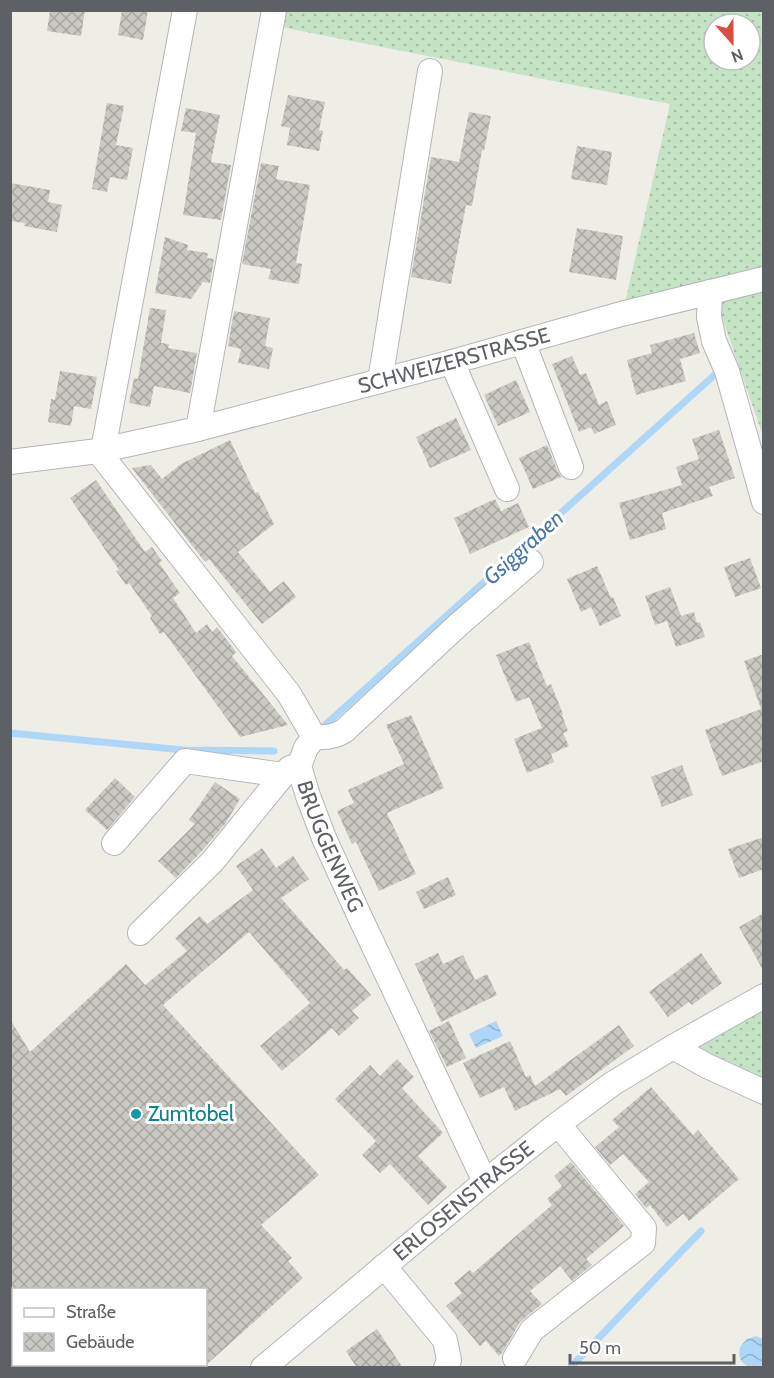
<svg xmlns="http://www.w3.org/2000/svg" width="774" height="1378" viewBox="0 0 774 1378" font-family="Cabin,sans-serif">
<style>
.grass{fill:url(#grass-dots);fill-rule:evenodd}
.water{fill:url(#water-waves)}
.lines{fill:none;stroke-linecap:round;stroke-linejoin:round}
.stream{stroke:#add6f8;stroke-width:7}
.building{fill:url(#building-cross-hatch)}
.minor-casing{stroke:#b3b6b9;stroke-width:26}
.minor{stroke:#fff;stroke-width:24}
.culture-dot{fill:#0f9aa8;stroke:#fff;stroke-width:2}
.labels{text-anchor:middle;stroke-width:6;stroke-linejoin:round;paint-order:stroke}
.street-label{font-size:21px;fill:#5d6165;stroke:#fff}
.culture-label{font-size:21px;fill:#0d838f;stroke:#fff;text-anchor:start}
.water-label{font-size:22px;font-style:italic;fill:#4b77a9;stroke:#fff}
</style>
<defs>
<pattern id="grass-dots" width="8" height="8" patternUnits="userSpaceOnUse" patternTransform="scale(1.5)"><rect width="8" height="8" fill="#c5e4c5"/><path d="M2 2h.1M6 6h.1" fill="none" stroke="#a3bca4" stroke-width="1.8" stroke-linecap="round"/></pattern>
<pattern id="water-waves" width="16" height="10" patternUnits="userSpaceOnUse" patternTransform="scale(1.5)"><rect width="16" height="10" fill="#add6f8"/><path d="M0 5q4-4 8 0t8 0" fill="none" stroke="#90b1cc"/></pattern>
<pattern id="building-cross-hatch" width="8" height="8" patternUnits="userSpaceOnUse" patternTransform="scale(1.5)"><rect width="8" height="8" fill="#cac8c2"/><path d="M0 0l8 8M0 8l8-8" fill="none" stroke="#a7a6a1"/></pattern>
</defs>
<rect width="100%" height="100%" fill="#eeede6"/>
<g class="grass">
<path d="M278,10L763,11V436L712,288L623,312L670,104L276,26ZM714,24H750V60H714Z"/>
<polygon points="763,1002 763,1080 692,1047"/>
</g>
<g class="water">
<polygon points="496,1021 503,1036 476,1048 469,1034"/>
<path d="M756,1336L763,1339V1366L749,1367C740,1363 738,1356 740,1347L747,1339Z"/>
</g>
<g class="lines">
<g class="stream">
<polyline points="325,725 720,370"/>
<polyline points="10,733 183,750 274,751"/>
<polyline points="570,1368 701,1231"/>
</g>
</g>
<g class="building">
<polygon points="50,10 85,10 81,36 47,31"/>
<polygon points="122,10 148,10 143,40 118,35"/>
<polygon points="288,95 325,102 319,130 323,131 319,151 287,145 290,128 281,126"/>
<polygon points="107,103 124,106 116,145 133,148 127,180 110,177 107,192 92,189"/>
<polygon points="186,108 220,115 211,162 231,165 221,220 183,215 196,133 181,131"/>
<polygon points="469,112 491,116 484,151 482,150 472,206 466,205 451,284 411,277 431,157 459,162"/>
<polygon points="577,146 612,152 607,185 571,179"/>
<polygon points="261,163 279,166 276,179 310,185 296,263 302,264 299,284 268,279 271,269 242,264"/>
<polygon points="10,183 50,190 48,202 62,205 57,232 24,226 25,223 10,221"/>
<polygon points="577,228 623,236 616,280 569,272"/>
<polygon points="165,237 188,245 187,250 208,253 207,258 214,259 210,283 203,282 191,299 155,293"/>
<polygon points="150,308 166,310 161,343 169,344 168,348 197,353 190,393 154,386 150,407 129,403 134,378 138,379"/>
<polygon points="234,311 270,318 265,346 273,348 269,369 238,363 241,349 228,346"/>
<polygon points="694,333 700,353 680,359 686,381 636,395 627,360 652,353 650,345"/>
<polygon points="572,356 580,375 586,373 599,405 607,401 616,425 594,434 591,427 579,432 552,364"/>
<polygon points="60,371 97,377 91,409 74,406 71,426 48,422 51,399 55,400"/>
<polygon points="516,380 530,412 498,426 484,395"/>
<polygon points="456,418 471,450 430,468 416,437"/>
<polygon points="719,430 735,478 709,487 713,496 662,513 666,529 630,540 619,503 682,485 676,467 699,459 692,439"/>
<polygon points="230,440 255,493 258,492 274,524 238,552 270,592 284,581 296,597 262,624 209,559 205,562 132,468 151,465 162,479 181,464"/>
<polygon points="547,445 558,472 561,477 533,489 519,458"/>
<polygon points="96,480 145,552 152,547 162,561 159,563 180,593 173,598 196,633 207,624 212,632 217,627 236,652 232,656 288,725 240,737 164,632 160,634 150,618 152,616 129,583 126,585 116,571 119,570 70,498"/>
<polygon points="495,499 501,511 518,503 529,527 470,554 454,518"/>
<polygon points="750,558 761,588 735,597 724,567"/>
<polygon points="597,566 611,598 613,597 621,616 600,626 591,607 581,612 567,579"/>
<polygon points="670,587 681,616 694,612 697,623 700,622 705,637 676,647 667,621 655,625 645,596"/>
<polygon points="529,642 547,686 551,684 563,714 562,715 568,731 563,733 569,746 551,754 554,762 527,773 514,739 542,728 529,697 516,702 496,655"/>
<polygon points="764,654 764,761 722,776 705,730 761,709 744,661"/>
<polygon points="411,715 444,788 387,813 416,874 379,891 356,842 352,844 337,811 354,803 348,790 404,764 386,725"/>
<polygon points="682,765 693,795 662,807 651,777"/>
<polygon points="115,778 135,797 107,830 85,810"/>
<polygon points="215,782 240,799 225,824 201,852 176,878 158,861 195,824 189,820"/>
<polygon points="764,837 764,869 739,878 728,849"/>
<polygon points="262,848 276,868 293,856 309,879 281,898 344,970 347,968 371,995 352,1011 359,1018 339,1036 332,1028 282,1071 260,1046 310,1003 249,932 163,1005 319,1175 261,1225 292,1258 288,1261 303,1278 206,1365 206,1290 10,1290 10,1019 30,1052 126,964 145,985 187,951 175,938 200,916 207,924 253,890 236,866"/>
<polygon points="448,877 456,895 424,909 416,892"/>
<polygon points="764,913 764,972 739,927"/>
<polygon points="438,953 443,964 463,955 475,980 487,974 497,995 441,1022 415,964"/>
<polygon points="701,953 722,983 692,1005 689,1002 668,1017 649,992"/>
<polygon points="449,1021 466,1058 447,1067 429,1031"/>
<polygon points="619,1025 634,1046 566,1096 560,1089 515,1111 504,1087 480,1098 463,1063 510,1041 526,1077 530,1075 535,1086"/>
<polygon points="397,1059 414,1077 402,1088 443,1133 418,1156 447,1187 428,1205 390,1164 380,1173 362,1155 376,1141 335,1099 370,1065 380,1076"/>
<polygon points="651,1087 693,1135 698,1130 739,1179 689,1221 683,1214 667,1227 650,1205 646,1208 635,1194 649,1182 623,1154 610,1165 595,1147 619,1127 612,1120"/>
<polygon points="571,1162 624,1226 586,1259 592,1265 572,1281 560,1266 530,1291 542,1304 520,1322 502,1353 499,1356 486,1341 480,1346 446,1306 462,1293 454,1283 470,1270 473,1273 552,1205 547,1199 562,1186 554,1176"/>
<polygon points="377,1329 403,1368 357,1368 346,1351"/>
</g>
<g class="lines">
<g class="minor-casing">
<g id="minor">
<polyline points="710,292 709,317 714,341 727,371 764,502"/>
<polyline points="523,342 571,467"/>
<polyline points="452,362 507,489"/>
<polyline points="380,381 430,71"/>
<polyline points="198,429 274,10"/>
<polyline points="103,450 185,10"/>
<path id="s1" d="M98,451L289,694L314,737L306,748L299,766L308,796L324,838L359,915L485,1182"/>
<path id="s2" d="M10,462L98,451L198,429L452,362L621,314L764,279"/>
<path d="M314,737C325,738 334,737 344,731L458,625L531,562"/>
<polyline points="114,843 185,761 283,775"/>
<polyline points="140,933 212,862 283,775 290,768 299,766"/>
<polyline points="673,1047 707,1066 764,1092"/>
<polyline points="384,1266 445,1340 449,1360 446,1368"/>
<polyline points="515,1358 532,1330 643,1243 644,1228 558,1124"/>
<path id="s3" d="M263,1368L485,1182L558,1124L612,1084L673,1047L764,996"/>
</g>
</g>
<use href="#minor" class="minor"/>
</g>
<circle class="culture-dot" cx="136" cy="1114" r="6"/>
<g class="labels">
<g class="street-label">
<text dy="7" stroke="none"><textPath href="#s2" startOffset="456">SCHWEIZERSTRASSE</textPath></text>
<text dy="7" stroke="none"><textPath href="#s1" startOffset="478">BRUGGENWEG</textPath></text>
<text dy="7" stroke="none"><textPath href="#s3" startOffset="261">ERLOSENSTRASSE</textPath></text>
</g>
<g class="culture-label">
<text x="148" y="1121">Zumtobel</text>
</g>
<g class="water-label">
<text transform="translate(523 547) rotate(-42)" y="8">Gsiggraben</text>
</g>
</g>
<rect width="774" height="1378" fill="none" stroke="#5d6165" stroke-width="24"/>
<rect x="12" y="1288" width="195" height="78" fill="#ffffff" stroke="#bec0c1" stroke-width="1.5"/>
<rect x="24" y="1308" width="30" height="9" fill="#ffffff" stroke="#bec0c1" stroke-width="1.5"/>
<text x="66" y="1318" font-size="18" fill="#5d6165">Straße</text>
<rect x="24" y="1333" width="30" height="18" fill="url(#building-cross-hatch)" stroke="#bec0c1" stroke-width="1.5"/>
<text x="66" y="1348" font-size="18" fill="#5d6165">Gebäude</text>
<g transform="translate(732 42) rotate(159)"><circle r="28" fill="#ffffff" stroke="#bec0c1" stroke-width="1.5"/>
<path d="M0-4.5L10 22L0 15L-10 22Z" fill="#da4e40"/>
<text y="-9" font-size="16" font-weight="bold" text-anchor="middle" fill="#5d6165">N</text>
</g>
<path d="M570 1354v9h164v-9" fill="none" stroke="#5d6165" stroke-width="3"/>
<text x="579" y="1354" font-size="18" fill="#5d6165" stroke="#ffffff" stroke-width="4.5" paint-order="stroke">50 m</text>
</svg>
